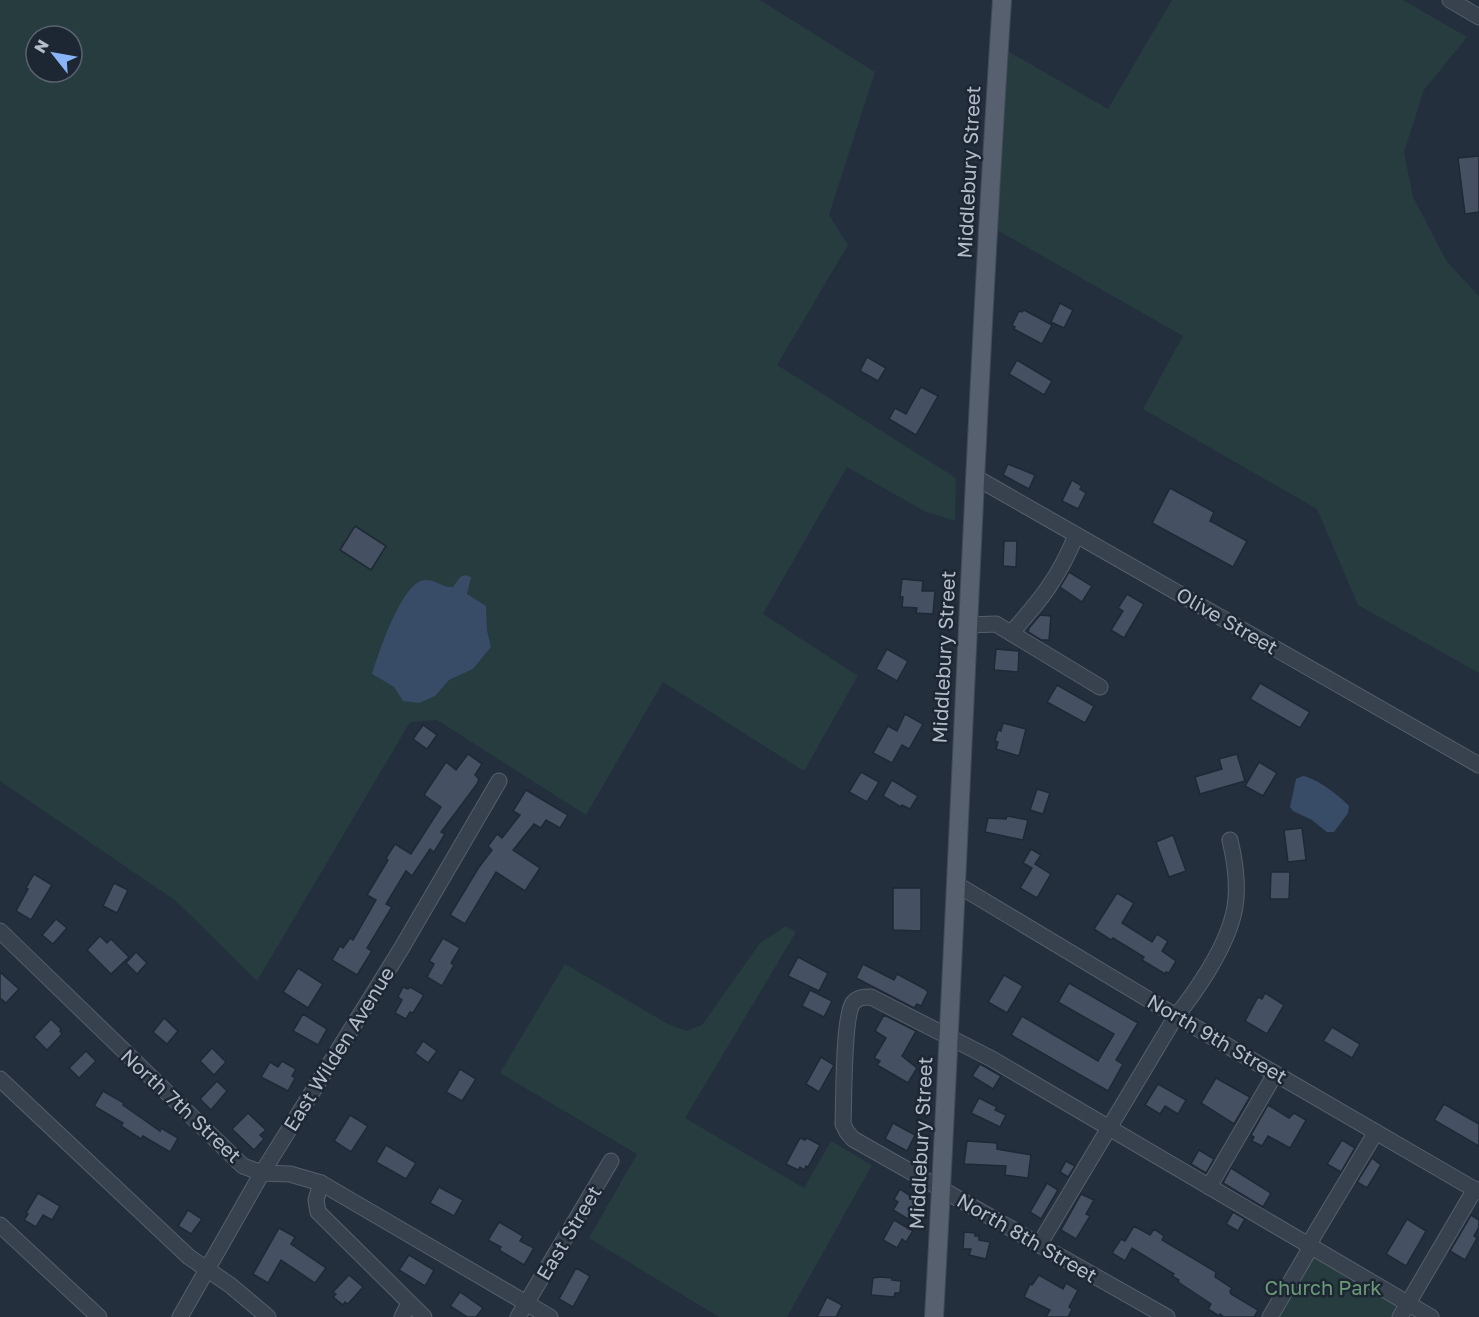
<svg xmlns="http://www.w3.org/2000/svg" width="1479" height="1317" viewBox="0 0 1479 1317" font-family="'Golos Text',sans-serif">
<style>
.green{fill:#263c3f;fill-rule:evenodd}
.water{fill:#394c67}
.building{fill:#455162;stroke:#1f2835;stroke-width:1.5}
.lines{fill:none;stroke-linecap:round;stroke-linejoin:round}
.minor-casing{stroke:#565f6c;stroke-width:17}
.major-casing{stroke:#414a57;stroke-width:20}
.minor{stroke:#38414e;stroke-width:15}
.major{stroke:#56606e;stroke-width:18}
.labels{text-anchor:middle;stroke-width:5;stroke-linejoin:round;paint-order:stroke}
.street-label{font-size:20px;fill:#b4bcc9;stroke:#1d2633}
.park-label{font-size:20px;fill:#6b9a76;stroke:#1d2633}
</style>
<rect width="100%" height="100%" fill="#242f3e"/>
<g class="green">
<path d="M0,0H760L875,72L829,215L848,245L777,365L956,478L955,521L924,511L847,467L763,614L858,676L804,771L663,682L586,815L437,720L410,722L257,981L176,901L0,781ZM36,36H72V72H36ZM464,575L470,577L467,594L486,607L487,630L491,647L473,669L449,680L435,696L403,701L394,687L372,674C378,654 402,579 426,580C436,581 443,588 453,587L460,577Z"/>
<polygon points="1172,0 1403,0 1467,37 1424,90 1404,152 1413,197 1447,262 1479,296 1479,673 1358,605 1317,509 1143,409 1183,336 988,225 999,46 1108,109"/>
<polygon points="786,926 796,932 685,1118 804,1188 831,1141 872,1165 787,1317 719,1317 589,1238 637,1154 500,1073 565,964 668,1024 686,1031 702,1025 760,943"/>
<polygon points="1319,1254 1395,1303 1396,1317 1273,1317 1305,1262"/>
</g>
<g class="water">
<path d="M465,575L471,577L467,594L486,606L487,630L491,647L473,669L449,680L435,696L419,703L403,701L394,687L372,674C378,655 402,579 426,580C436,580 443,588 453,587L460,577Z"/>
<path d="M1303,776C1316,778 1340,796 1349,806L1348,813L1334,832H1327L1312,820L1293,811L1290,807L1296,779Z"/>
</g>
<g class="building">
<polygon points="1479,156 1479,212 1465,214 1458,158"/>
<polygon points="1060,303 1073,310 1064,328 1051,322"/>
<polygon points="1024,310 1052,325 1042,344 1014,329 1015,327 1012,325 1019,311 1022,312"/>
<polygon points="867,357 886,368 878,381 860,371"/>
<polygon points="1017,360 1052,381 1044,395 1009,374"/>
<polygon points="921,387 938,396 916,435 889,419 895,408 906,414"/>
<polygon points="1008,464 1035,475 1029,489 1003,475"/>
<polygon points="1072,480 1082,486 1080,489 1086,493 1078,509 1062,501"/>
<polygon points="1170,488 1214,512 1210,521 1247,541 1233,567 1152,523"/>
<polygon points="355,526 386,546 371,570 340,550"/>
<polygon points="1004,541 1017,541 1016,567 1003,566"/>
<polygon points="1069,572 1092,586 1082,602 1060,587"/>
<polygon points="902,579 923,581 922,591 935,591 933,614 916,613 917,608 902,607 903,597 900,597"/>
<polygon points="1127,594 1144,604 1124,638 1111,630 1123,611 1118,608"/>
<polygon points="1040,615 1051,616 1049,640 1041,640 1028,632 1029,628"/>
<polygon points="887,649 908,661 897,681 876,669"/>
<polygon points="996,649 1019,651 1018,672 994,670"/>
<polygon points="1260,683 1310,712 1300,728 1250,699"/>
<polygon points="1057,685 1094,706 1085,723 1047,702"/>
<polygon points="905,714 923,724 909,749 902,745 892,763 873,753 888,726 897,731"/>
<polygon points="1003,723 1026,729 1019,756 996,749 998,742 995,741 998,730 1001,731"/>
<polygon points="423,725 437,735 427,749 413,739"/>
<polygon points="468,754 482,764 475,775 479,779 477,784 441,832 445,834 434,852 430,849 412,876 406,871 386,904 392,907 367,948 372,951 357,975 332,960 340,946 343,948 350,938 353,940 376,900 367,895 388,860 386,858 395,844 411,854 441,807 424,795 446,762 456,770"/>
<polygon points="1237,754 1245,781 1200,794 1195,777 1222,769 1219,759"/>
<polygon points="1259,762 1277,773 1263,796 1245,786"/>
<polygon points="861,772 879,782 867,802 849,792"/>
<polygon points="892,780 918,796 910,809 902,805 901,807 883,796"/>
<polygon points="1037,789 1050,793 1043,814 1030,810"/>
<polygon points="526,790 568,815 560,828 546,820 541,828 534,824 513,850 540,868 525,891 496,872 465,924 450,915 479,867 492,850 488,846 497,834 502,838 520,815 513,811"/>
<polygon points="1007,816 1028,820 1023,840 985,832 988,818 1006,819"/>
<polygon points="1302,828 1306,860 1288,862 1284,830"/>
<polygon points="1173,835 1186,871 1169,877 1156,842"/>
<polygon points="1031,849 1041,855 1035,864 1051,874 1037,898 1020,888 1032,868 1023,863"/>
<polygon points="1271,872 1290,872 1289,899 1270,899"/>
<polygon points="34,874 52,885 31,920 16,911 28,889 26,888"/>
<polygon points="114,883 128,890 117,913 103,906"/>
<polygon points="893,888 921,888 921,931 893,930"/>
<polygon points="1117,893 1134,903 1122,923 1152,942 1157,934 1168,941 1162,951 1176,961 1169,973 1166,972 1165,974 1142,960 1144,957 1113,938 1111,940 1094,929"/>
<polygon points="56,919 67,928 53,944 42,935"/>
<polygon points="100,936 107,943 111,939 129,957 111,974 87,950"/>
<polygon points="443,938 460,948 451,963 454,965 442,986 427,977 434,964 429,961"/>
<polygon points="136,952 147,963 137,974 126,963"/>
<polygon points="798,957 828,973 819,991 788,976"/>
<polygon points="863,964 894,980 897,974 925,989 928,992 921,1006 917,1004 914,1008 856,978"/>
<polygon points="298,968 323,984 308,1008 283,992"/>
<polygon points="0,972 19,989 6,1003 0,998"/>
<polygon points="1004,975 1023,986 1007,1013 988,1002"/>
<polygon points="1069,983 1138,1023 1116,1060 1123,1064 1108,1091 1011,1035 1022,1016 1098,1061 1114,1034 1058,1002"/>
<polygon points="403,987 408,989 410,987 424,995 413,1013 410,1012 406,1019 395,1013 402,1000 398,997"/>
<polygon points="810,990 832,1001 824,1017 802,1006"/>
<polygon points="1265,993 1284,1005 1267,1034 1245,1021 1258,997 1262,999"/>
<polygon points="303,1014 327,1029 318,1045 293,1031"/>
<polygon points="884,1015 916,1031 902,1056 917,1068 908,1083 877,1065 880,1061 874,1058 886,1038 875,1031"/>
<polygon points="164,1018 178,1031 167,1044 153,1032"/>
<polygon points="51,1019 61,1029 60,1031 62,1034 47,1050 34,1037"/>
<polygon points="1332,1027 1360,1044 1352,1058 1323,1041"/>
<polygon points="423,1041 437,1051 428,1063 415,1053"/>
<polygon points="212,1048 226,1062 214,1075 200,1061"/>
<polygon points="86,1051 96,1061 79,1078 69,1068"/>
<polygon points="821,1057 834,1065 819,1092 806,1084"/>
<polygon points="282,1061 296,1069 292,1076 295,1078 288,1091 261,1077 270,1062 278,1067"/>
<polygon points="980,1064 1001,1076 993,1089 972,1076"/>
<polygon points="460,1069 476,1079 462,1101 446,1092"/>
<polygon points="1216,1078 1250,1097 1234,1124 1201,1103"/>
<polygon points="217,1081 227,1091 211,1110 200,1099"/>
<polygon points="1158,1084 1186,1100 1178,1114 1165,1106 1160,1114 1145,1105"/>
<polygon points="103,1091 124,1103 123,1105 160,1131 161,1128 178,1138 170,1152 143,1136 141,1139 121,1126 123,1123 94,1106"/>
<polygon points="979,1098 997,1107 995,1110 1006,1115 1000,1127 971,1113"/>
<polygon points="1444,1104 1479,1124 1479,1146 1434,1120"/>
<polygon points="1268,1105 1289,1118 1294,1113 1306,1120 1290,1148 1268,1136 1262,1146 1252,1141 1254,1137 1251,1135"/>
<polygon points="248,1113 266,1130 260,1135 264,1139 254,1150 232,1129"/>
<polygon points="350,1115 368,1126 351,1152 334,1141"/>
<polygon points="893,1123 915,1135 907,1151 885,1139"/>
<polygon points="800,1138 805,1140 807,1138 820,1145 808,1167 806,1166 804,1170 800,1167 798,1170 786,1164"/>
<polygon points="1342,1140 1355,1148 1341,1172 1327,1164"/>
<polygon points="967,1141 997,1143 997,1149 1031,1155 1028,1178 1005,1175 1006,1166 964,1164"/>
<polygon points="386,1145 416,1163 406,1179 376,1162"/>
<polygon points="1199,1150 1214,1159 1206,1173 1191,1164"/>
<polygon points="1372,1158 1381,1165 1367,1188 1357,1182"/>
<polygon points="1066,1161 1075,1166 1068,1177 1060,1172"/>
<polygon points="1231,1168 1271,1193 1263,1207 1223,1183"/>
<polygon points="1047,1183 1058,1190 1041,1219 1030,1212"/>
<polygon points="439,1187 463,1200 454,1216 430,1203"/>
<polygon points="900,1189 917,1200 908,1219 893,1210 898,1202 894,1199"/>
<polygon points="38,1193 60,1206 52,1220 43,1215 36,1227 24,1220 28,1214 26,1213"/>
<polygon points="1081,1194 1094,1200 1086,1214 1090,1216 1076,1239 1061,1230"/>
<polygon points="188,1210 202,1219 191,1234 178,1226"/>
<polygon points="1233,1212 1245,1219 1238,1231 1226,1224"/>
<polygon points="1471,1215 1479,1220 1479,1227 1474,1236 1477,1238 1465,1260 1450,1251"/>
<polygon points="1407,1219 1426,1231 1406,1266 1386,1254"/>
<polygon points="894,1220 913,1231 906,1242 902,1239 897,1248 883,1240"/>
<polygon points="499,1222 523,1236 520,1241 534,1248 524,1265 499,1250 501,1247 488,1240"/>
<polygon points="1134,1226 1150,1235 1154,1229 1164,1236 1162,1240 1216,1272 1215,1277 1232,1288 1230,1291 1231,1294 1258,1310 1254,1317 1224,1317 1220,1314 1219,1316 1208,1309 1211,1304 1178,1282 1179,1280 1172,1276 1174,1274 1132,1248 1125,1261 1112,1253 1121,1239 1125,1241"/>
<polygon points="279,1228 295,1237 291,1244 326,1268 315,1283 281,1260 268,1283 253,1274"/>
<polygon points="964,1232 975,1233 975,1236 979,1236 979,1240 990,1242 986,1259 969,1255 971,1249 963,1249"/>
<polygon points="409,1255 434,1270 425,1286 399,1270"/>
<polygon points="576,1268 590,1276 573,1307 559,1299"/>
<polygon points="349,1275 363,1287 348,1304 345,1302 343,1305 333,1297 336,1294 333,1292"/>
<polygon points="1039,1275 1063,1289 1066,1283 1078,1290 1069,1307 1072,1309 1068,1317 1046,1317 1050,1310 1024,1297 1030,1284 1032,1285"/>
<polygon points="880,1277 892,1278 892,1280 901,1281 900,1293 895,1293 894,1297 871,1295 873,1278"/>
<polygon points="460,1292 483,1308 476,1317 467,1317 450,1306"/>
<polygon points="827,1297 842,1305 836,1317 817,1317"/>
</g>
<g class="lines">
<g class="minor-casing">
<g id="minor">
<polyline points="1450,0 1479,17"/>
<polyline points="975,477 1479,765"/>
<polyline points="968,625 996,624 1100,687"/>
<path d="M1011,633C1040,601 1060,576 1076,535"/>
<polyline points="956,884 1176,1016 1479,1192"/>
<polyline points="0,931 243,1166 262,1173 290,1174 321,1183 550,1317"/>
<polyline points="0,1079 189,1257 230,1285 268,1317"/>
<polyline points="321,1183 316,1200 318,1212 424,1317"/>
<polyline points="1209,1187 1275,1074"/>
<polyline points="0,1225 99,1317"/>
<path d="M1039,1245L1176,1016C1188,1002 1198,987 1208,971C1237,923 1243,895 1230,840"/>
<polyline points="180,1317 262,1173 401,949 499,781"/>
<polyline points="402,1317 409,1303"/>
<polyline points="518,1317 611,1161"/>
<path d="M1167,1317L853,1139L847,1132L843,1124C844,1102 843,1017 853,1003C858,997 864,997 871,997L992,1059L1431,1317"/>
<polyline points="1270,1317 1308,1252 1313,1237 1376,1132"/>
<polyline points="1400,1317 1475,1189"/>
</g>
</g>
<g class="major-casing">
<path id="major" d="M934,1317C959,878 973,439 1002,0"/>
</g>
<use href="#minor" class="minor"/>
<use href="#major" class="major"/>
</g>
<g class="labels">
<g class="street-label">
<text transform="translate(969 172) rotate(-87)" y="7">Middlebury Street</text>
<text transform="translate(1227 621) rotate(30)" y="7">Olive Street</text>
<text transform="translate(944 657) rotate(-87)" y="7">Middlebury Street</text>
<text transform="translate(1217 1039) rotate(30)" y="7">North 9th Street</text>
<text transform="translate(339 1049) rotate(-58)" y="7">East Wilden Avenue</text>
<text transform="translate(181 1106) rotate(43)" y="7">North 7th Street</text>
<text transform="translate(921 1143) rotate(-87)" y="7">Middlebury Street</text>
<text transform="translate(569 1233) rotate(-59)" y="7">East Street</text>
<text transform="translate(1027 1238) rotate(30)" y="7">North 8th Street</text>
</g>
<g class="park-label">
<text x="1323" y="1295">Church Park</text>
</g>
</g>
<g transform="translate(54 54) rotate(301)"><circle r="28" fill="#1d2633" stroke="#59626f" stroke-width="1.5"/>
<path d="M0-4.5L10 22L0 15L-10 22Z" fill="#8ab4f8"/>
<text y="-9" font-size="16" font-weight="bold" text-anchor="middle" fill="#b4bcc9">N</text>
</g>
</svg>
